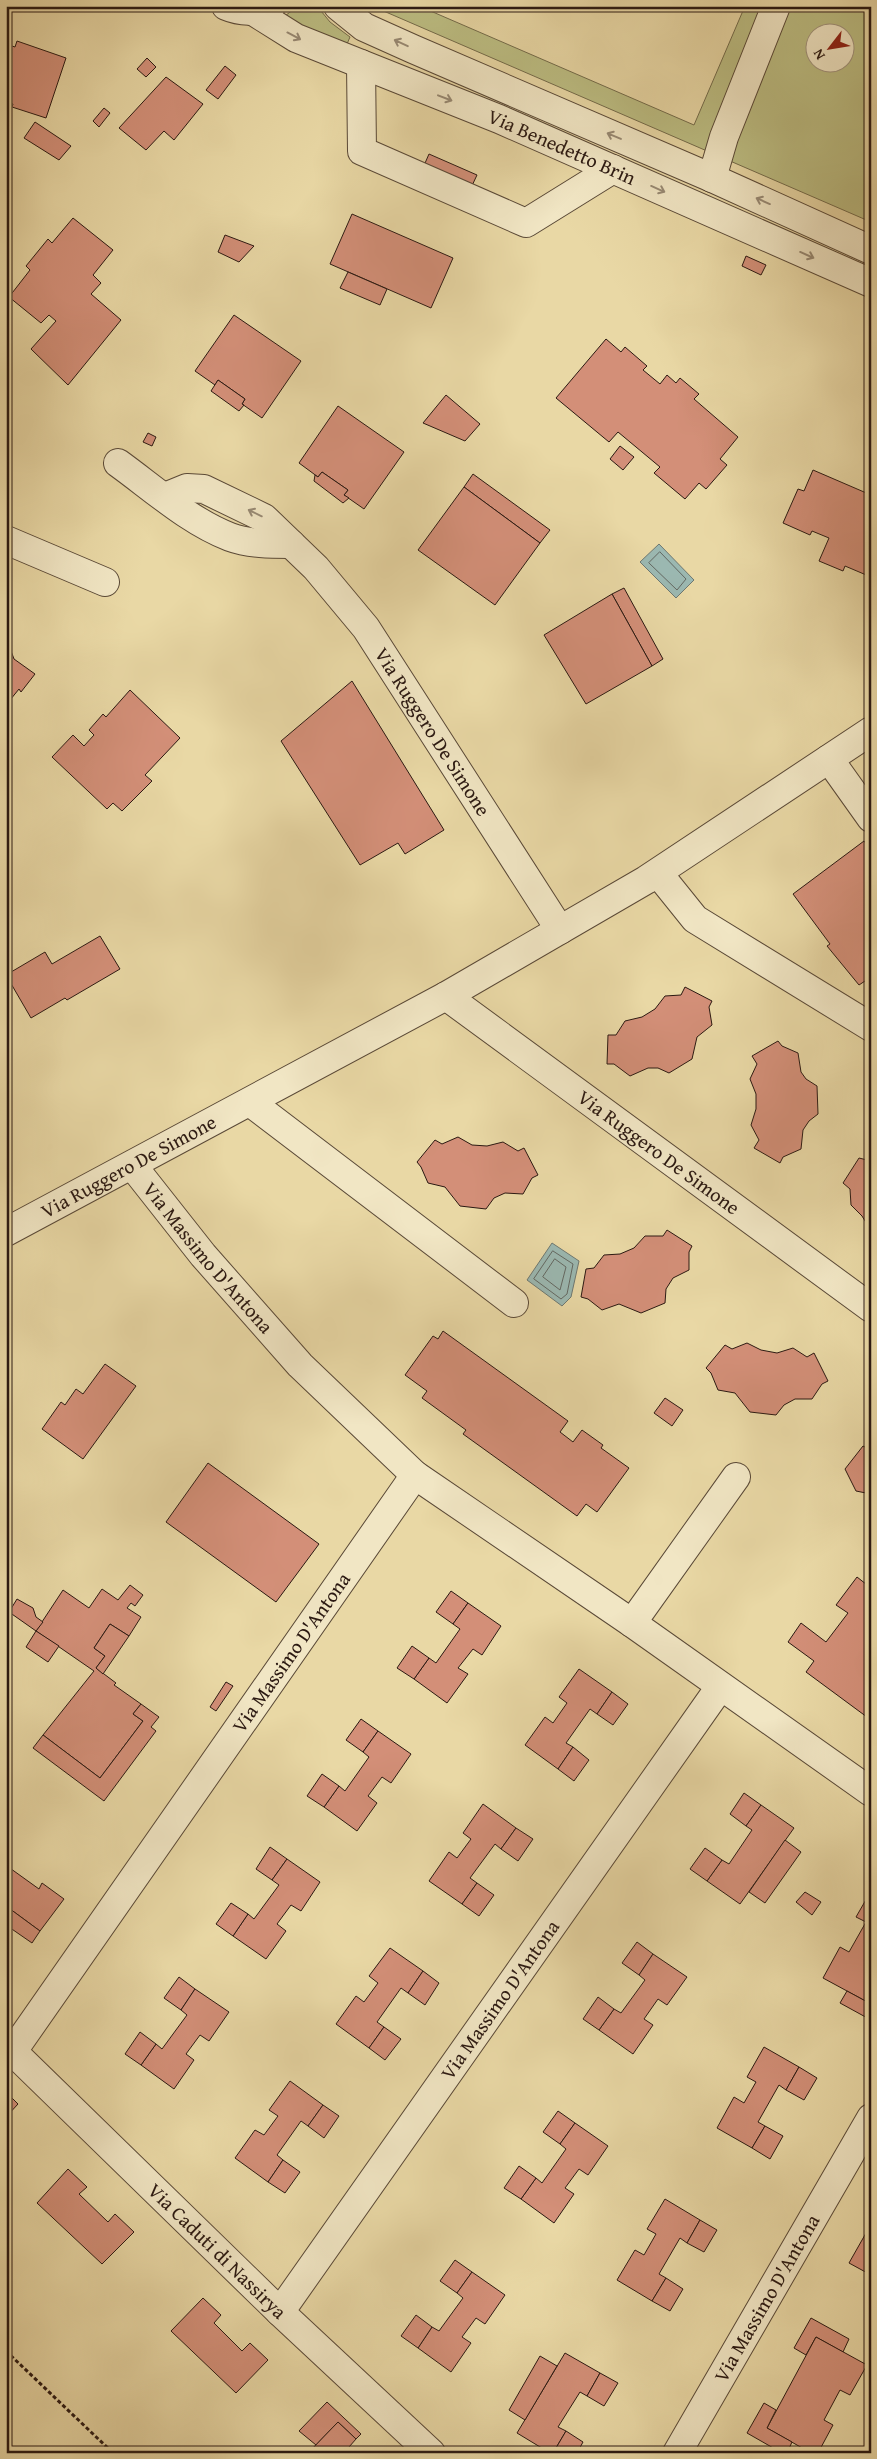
<svg xmlns="http://www.w3.org/2000/svg" width="877" height="2459" viewBox="0 0 877 2459" font-family="'Gentium Book Plus',serif">
<style>
.green{fill:#bcbd82;stroke:#746b4a;fill-rule:evenodd}
.water{fill:#9bb8b1;stroke:#6e7871}
.lines{fill:none;stroke-linecap:round;stroke-linejoin:round}
.shore{stroke:#636862;stroke-width:1}
.building{fill:#d38f78;stroke:#2b1912}
.minor-casing{stroke:#5a4937;stroke-width:30}
.path{stroke:#2b1912;stroke-width:3;stroke-dasharray:4 2.5;stroke-linecap:butt}
.minor{stroke:#f1e6c4;stroke-width:28}
.oneway{stroke:#988a74}
.labels{text-anchor:middle;stroke-width:4;stroke-linejoin:round;paint-order:stroke}
.street-label{font-size:20px;fill:#2b1912;stroke:#f1e6c4}
</style>
<rect width="100%" height="100%" fill="#e9d8a5"/>
<filter id="stains"><feTurbulence type="fractalNoise" baseFrequency=".004" numOctaves="4"/><feColorMatrix values="0 0 0 0 .2 0 0 0 0 .09 0 0 0 0 .02 0 0 0 .5 -.17"/></filter>
<radialGradient id="worn" r=".72"><stop offset=".6" stop-color="#630" stop-opacity="0"/><stop offset="1" stop-color="#630" stop-opacity=".3"/></radialGradient>
<g class="green">
<polygon points="298,6 317,6 330,22 350,37 347,44 281,19"/>
<path d="M372,6H419L694,125L745,6H871V222ZM814,32H844V62H814Z"/>
</g>
<g class="water">
<polygon points="659,544 694,580 676,598 640,562"/>
<polygon points="552,1243 579,1261 571,1297 562,1306 527,1280"/>
</g>
<g class="lines">
<g class="shore">
<polygon points="660,552 686,579 677,590 649,563"/>
<polygon points="553,1251 573,1264 567,1294 561,1299 534,1279"/>
<polygon points="555,1259 566,1267 560,1290 543,1277"/>
</g>
</g>
<g class="building">
<polygon points="17,41 66,58 46,118 12,107 13,104 6,102 6,44 15,47"/>
<polygon points="147,58 156,67 146,77 137,69"/>
<polygon points="225,66 236,75 218,99 206,90"/>
<polygon points="166,77 203,104 174,140 164,131 146,150 119,128"/>
<polygon points="104,108 110,113 99,127 93,121"/>
<polygon points="35,122 71,146 59,160 24,138"/>
<polygon points="429,154 477,175 462,207 415,186"/>
<polygon points="352,214 453,258 431,308 330,264"/>
<polygon points="73,218 113,250 93,275 101,283 91,294 121,320 68,385 31,349 56,321 49,315 41,323 9,297 30,270 26,266 48,239 52,243"/>
<polygon points="225,235 254,246 239,262 218,252"/>
<polygon points="746,256 766,265 761,275 742,266"/>
<polygon points="348,272 387,289 380,305 340,288"/>
<polygon points="234,315 301,361 262,418 242,404 245,399 218,380 215,385 195,371"/>
<polygon points="606,339 621,352 625,347 647,366 643,370 660,384 667,375 676,383 680,378 699,394 694,399 738,437 720,459 727,465 706,489 699,483 685,499 654,473 660,467 618,432 609,442 556,398"/>
<polygon points="218,380 245,399 242,404 244,405 239,411 211,391"/>
<polygon points="446,395 480,424 465,441 423,423"/>
<polygon points="338,406 404,452 364,509 344,495 348,490 322,472 318,477 299,463"/>
<polygon points="148,433 156,437 152,446 143,442"/>
<polygon points="620,446 634,457 623,470 610,459"/>
<polygon points="813,470 871,495 871,577 845,566 843,571 819,561 829,538 812,531 810,535 783,523 798,489 804,491"/>
<polygon points="322,472 348,490 344,495 349,498 343,503 314,481 315,475 318,477"/>
<polygon points="473,474 550,530 540,543 464,487"/>
<polygon points="464,487 540,543 495,605 418,550"/>
<polygon points="624,588 663,659 652,666 612,594"/>
<polygon points="612,594 652,666 586,704 544,635"/>
<polygon points="6,649 11,651 14,659 35,674 21,692 19,689 6,705"/>
<polygon points="352,681 444,830 405,854 398,843 360,865 281,741"/>
<polygon points="130,690 180,738 145,775 152,781 122,811 113,803 107,809 52,757 73,735 84,746 94,735 89,730 103,714 106,717"/>
<polygon points="864,841 871,850 871,977 859,985 827,946 830,944 793,894"/>
<polygon points="100,936 120,969 67,1000 65,998 31,1018 6,975 45,952 52,964"/>
<polygon points="685,987 712,1001 709,1007 712,1025 697,1037 692,1059 669,1073 658,1068 648,1068 630,1076 614,1064 607,1064 608,1035 616,1035 625,1021 642,1017 655,1009 665,996 681,995"/>
<polygon points="778,1041 782,1046 798,1053 801,1072 806,1079 817,1086 818,1114 809,1121 803,1130 801,1149 783,1157 780,1163 754,1148 759,1140 751,1125 756,1109 756,1094 750,1079 757,1064 752,1056"/>
<polygon points="458,1137 472,1145 487,1146 503,1142 518,1151 524,1148 538,1175 532,1178 523,1194 505,1193 494,1198 486,1209 460,1206 445,1187 428,1183 421,1167 417,1162 435,1140 442,1144"/>
<polygon points="859,1158 871,1161 871,1237 870,1229 862,1216 851,1205 850,1189 843,1183"/>
<polygon points="667,1230 692,1246 689,1252 689,1270 673,1278 666,1289 665,1303 641,1313 619,1304 602,1310 588,1299 581,1297 586,1269 594,1268 604,1255 620,1254 634,1248 645,1236 663,1236"/>
<polygon points="443,1331 568,1421 560,1432 573,1442 582,1430 603,1445 601,1448 629,1468 597,1512 586,1504 577,1516 463,1434 466,1430 422,1398 427,1391 405,1375 433,1336 438,1339"/>
<polygon points="747,1343 761,1350 777,1353 793,1348 807,1357 814,1353 828,1381 822,1384 812,1399 795,1399 784,1405 776,1415 750,1412 735,1393 718,1390 711,1373 706,1368 725,1345 732,1349"/>
<polygon points="105,1364 136,1386 83,1459 42,1429 61,1402 65,1405 76,1389 83,1394"/>
<polygon points="665,1398 683,1410 672,1426 654,1413"/>
<polygon points="863,1446 871,1450 871,1494 856,1491 845,1469"/>
<polygon points="208,1463 319,1544 276,1602 166,1522"/>
<polygon points="857,1577 871,1588 871,1720 806,1672 814,1661 788,1642 801,1623 826,1642 848,1613 836,1605"/>
<polygon points="130,1585 143,1595 135,1606 131,1603 127,1608 141,1617 129,1636 110,1624 94,1648 105,1656 96,1668 116,1683 114,1685 141,1704 133,1714 143,1721 100,1778 43,1735 94,1671 36,1631 63,1590 89,1608 102,1589 118,1600"/>
<polygon points="451,1591 468,1603 453,1624 436,1612"/>
<polygon points="17,1599 33,1608 36,1617 43,1622 36,1631 9,1612"/>
<polygon points="468,1603 501,1626 482,1655 473,1649 458,1668 468,1674 447,1703 414,1679 429,1658 436,1663 460,1629 453,1624"/>
<polygon points="110,1624 129,1636 103,1674 96,1668 105,1656 94,1648"/>
<polygon points="36,1631 59,1646 48,1662 26,1647"/>
<polygon points="412,1646 429,1658 414,1679 397,1668"/>
<polygon points="579,1669 612,1692 597,1714 590,1709 566,1743 573,1747 558,1769 525,1745 545,1717 553,1723 567,1703 559,1697"/>
<polygon points="226,1682 233,1686 216,1711 210,1707"/>
<polygon points="612,1692 628,1704 613,1725 597,1714"/>
<polygon points="141,1704 159,1717 151,1727 156,1731 104,1801 33,1748 43,1735 100,1778 143,1721 133,1714"/>
<polygon points="361,1719 378,1731 363,1752 346,1740"/>
<polygon points="378,1731 411,1754 391,1783 382,1777 368,1796 377,1803 357,1831 324,1807 339,1786 345,1791 369,1757 363,1752"/>
<polygon points="573,1747 589,1760 574,1781 558,1769"/>
<polygon points="322,1774 339,1786 324,1807 307,1796"/>
<polygon points="744,1793 761,1805 746,1826 730,1814"/>
<polygon points="483,1804 516,1828 501,1849 495,1844 470,1878 477,1883 462,1904 429,1881 449,1852 457,1858 471,1839 463,1833"/>
<polygon points="761,1805 794,1828 740,1904 707,1881 722,1860 729,1864 752,1830 746,1826"/>
<polygon points="516,1828 533,1839 518,1861 501,1849"/>
<polygon points="785,1840 801,1852 765,1903 749,1892"/>
<polygon points="270,1847 287,1859 272,1880 256,1869"/>
<polygon points="705,1848 722,1860 707,1881 690,1869"/>
<polygon points="6,1857 11,1861 7,1866 39,1889 42,1883 64,1899 40,1931 6,1906"/>
<polygon points="287,1859 320,1882 301,1911 291,1905 277,1924 286,1931 266,1959 233,1936 248,1914 254,1919 279,1885 272,1880"/>
<polygon points="477,1883 494,1895 479,1916 462,1904"/>
<polygon points="871,1891 871,2004 823,1978 840,1947 849,1952 866,1922 856,1917"/>
<polygon points="805,1892 821,1902 812,1915 796,1902"/>
<polygon points="231,1903 248,1914 233,1936 216,1924"/>
<polygon points="6,1906 40,1931 32,1943 6,1925"/>
<polygon points="637,1942 653,1954 639,1975 622,1963"/>
<polygon points="390,1948 423,1971 408,1993 401,1988 377,2022 384,2027 369,2048 336,2024 356,1996 364,2002 378,1983 369,1976"/>
<polygon points="653,1954 687,1977 667,2005 658,1999 644,2019 653,2025 633,2054 599,2030 614,2009 621,2013 645,1980 639,1975"/>
<polygon points="423,1971 439,1983 425,2005 408,1993"/>
<polygon points="179,1977 195,1989 181,2010 164,1998"/>
<polygon points="195,1989 229,2012 209,2041 200,2035 186,2054 194,2060 174,2089 141,2065 156,2044 162,2049 187,2015 181,2010"/>
<polygon points="847,1991 871,2004 871,2020 840,2003"/>
<polygon points="598,1997 614,2009 599,2030 583,2019"/>
<polygon points="384,2027 401,2039 385,2060 369,2048"/>
<polygon points="140,2032 156,2044 141,2065 125,2054"/>
<polygon points="764,2047 799,2067 786,2090 779,2085 758,2122 765,2126 752,2148 717,2128 734,2097 744,2103 756,2082 747,2077"/>
<polygon points="799,2067 817,2078 804,2100 786,2090"/>
<polygon points="290,2081 323,2105 308,2126 301,2121 277,2155 283,2160 268,2182 235,2158 255,2130 264,2135 278,2116 269,2110"/>
<polygon points="6,2092 18,2104 6,2117"/>
<polygon points="323,2105 339,2116 324,2138 308,2126"/>
<polygon points="558,2111 575,2123 560,2144 543,2132"/>
<polygon points="575,2123 608,2146 588,2175 579,2169 565,2188 574,2194 554,2223 521,2199 536,2178 542,2183 566,2149 560,2144"/>
<polygon points="765,2126 783,2136 770,2159 752,2148"/>
<polygon points="283,2160 300,2172 285,2193 268,2182"/>
<polygon points="519,2166 536,2178 521,2199 504,2188"/>
<polygon points="68,2169 87,2187 79,2194 108,2222 115,2214 134,2232 102,2264 37,2203"/>
<polygon points="665,2199 700,2220 687,2243 680,2238 659,2274 666,2278 652,2301 617,2280 635,2250 644,2255 656,2234 647,2229"/>
<polygon points="700,2220 717,2230 704,2252 687,2243"/>
<polygon points="866,2233 871,2235 871,2253 868,2258 871,2259 871,2275 849,2263"/>
<polygon points="455,2260 472,2272 457,2293 440,2281"/>
<polygon points="472,2272 505,2295 485,2324 476,2318 462,2337 471,2343 451,2372 418,2348 432,2327 439,2331 463,2298 457,2293"/>
<polygon points="666,2278 683,2289 670,2311 652,2301"/>
<polygon points="203,2298 221,2315 214,2323 242,2351 250,2343 268,2360 236,2393 171,2331"/>
<polygon points="416,2315 432,2327 418,2348 401,2336"/>
<polygon points="811,2318 849,2339 843,2352 816,2337 806,2355 794,2348"/>
<polygon points="816,2337 867,2365 850,2395 840,2390 824,2420 833,2425 818,2453 811,2453 767,2428"/>
<polygon points="565,2353 600,2373 587,2396 580,2392 558,2427 566,2431 553,2453 550,2453 517,2433"/>
<polygon points="540,2356 557,2366 525,2420 509,2410"/>
<polygon points="600,2373 618,2383 604,2406 587,2396"/>
<polygon points="327,2402 361,2434 356,2439 338,2422 316,2445 299,2431"/>
<polygon points="764,2403 776,2410 767,2428 792,2442 787,2453 782,2453 747,2433"/>
<polygon points="338,2422 356,2439 349,2447 355,2453 308,2453"/>
<polygon points="566,2431 583,2442 577,2453 553,2453"/>
</g>
<g class="lines">
<g class="minor-casing">
<g id="minor">
<path d="M226,6C240,12 256,12 271,6"/>
<polyline points="338,6 364,27 413,49 712,178 871,250"/>
<path id="s1" d="M253,11L296,38L499,119L871,283"/>
<polyline points="361,64 362,151 526,223 613,169"/>
<polyline points="712,178 724,137 776,6"/>
<path d="M118,463C154,489 189,521 230,537C249,544 271,544 291,544"/>
<path id="s2" d="M165,497L187,488L204,489L264,518L316,568L366,628L560,930"/>
<polyline points="6,540 105,582"/>
<polyline points="829,759 871,818"/>
<polyline points="658,873 695,919 871,1027"/>
<path id="s3" d="M446,996L871,1308"/>
<polyline points="250,1102 514,1303"/>
<path id="s4" d="M132,1165L203,1255L300,1365L415,1475L632,1623L871,1792"/>
<path id="s5" d="M6,1232L446,996L646,880L871,731"/>
<polyline points="632,1623 736,1477"/>
<path id="s6" d="M6,2045L280,2312L431,2453"/>
<path id="s7" d="M13,2051L415,1475"/>
<path id="s8" d="M280,2312L720,1687"/>
<path id="s9" d="M677,2453L871,2118"/>
</g>
</g>
<polyline class="path" points="6,2351 113,2453"/>
<use href="#minor" class="minor"/>
</g>
<defs><path id="oneway-shaft" d="M-6 0H5M1.5-3L5.5 0L1.5 3" fill="none" stroke-width="1.6" stroke-linecap="round" stroke-linejoin="round" transform="scale(1.25)"/></defs>
<g class="oneway">
<use href="#oneway-shaft" transform="translate(294 36) rotate(28)"/>
<use href="#oneway-shaft" transform="translate(401 43) rotate(-155)"/>
<use href="#oneway-shaft" transform="translate(445 98) rotate(21)"/>
<use href="#oneway-shaft" transform="translate(614 136) rotate(-157)"/>
<use href="#oneway-shaft" transform="translate(658 189) rotate(24)"/>
<use href="#oneway-shaft" transform="translate(763 201) rotate(-156)"/>
<use href="#oneway-shaft" transform="translate(807 255) rotate(24)"/>
<use href="#oneway-shaft" transform="translate(255 513) rotate(-154)"/>
</g>
<g class="labels">
<g class="street-label">
<text dy="7" stroke="none"><textPath href="#s1" startOffset="338">Via Benedetto Brin</textPath></text>
<text dy="7" stroke="none"><textPath href="#s2" startOffset="381">Via Ruggero De Simone</textPath></text>
<text dy="7" stroke="none"><textPath href="#s3" startOffset="264">Via Ruggero De Simone</textPath></text>
<text dy="7" stroke="none"><textPath href="#s5" startOffset="139">Via Ruggero De Simone</textPath></text>
<text dy="7" stroke="none"><textPath href="#s4" startOffset="120">Via Massimo D'Antona</textPath></text>
<text dy="7" stroke="none"><textPath href="#s7" startOffset="486">Via Massimo D'Antona</textPath></text>
<text dy="7" stroke="none"><textPath href="#s8" startOffset="382">Via Massimo D'Antona</textPath></text>
<text dy="7" stroke="none"><textPath href="#s6" startOffset="295">Via Caduti di Nassirya</textPath></text>
<text dy="7" stroke="none"><textPath href="#s9" startOffset="179">Via Massimo D'Antona</textPath></text>
</g>
</g>
<rect width="877" height="2459" fill="none" stroke="#e9d8a5" stroke-width="25"/>
<rect x="8" y="8" width="862" height="2444" fill="none" stroke="#2b1912" stroke-width="2.5"/>
<rect x="12" y="12" width="852" height="2434" fill="none" stroke="#2b1912"/>
<g transform="translate(830 48) rotate(239)"><circle r="24" fill="#f1e6c4" stroke="#a2947d"/>
<path d="M0-4L9 19L0 12L-9 19Z" fill="#8f2418"/>
<text y="-8" font-size="14" font-weight="bold" text-anchor="middle" fill="#2b1912">N</text>
</g>
<rect width="100%" height="100%" filter="url(#stains)"/>
<rect width="100%" height="100%" fill="url(#worn)"/>
</svg>
